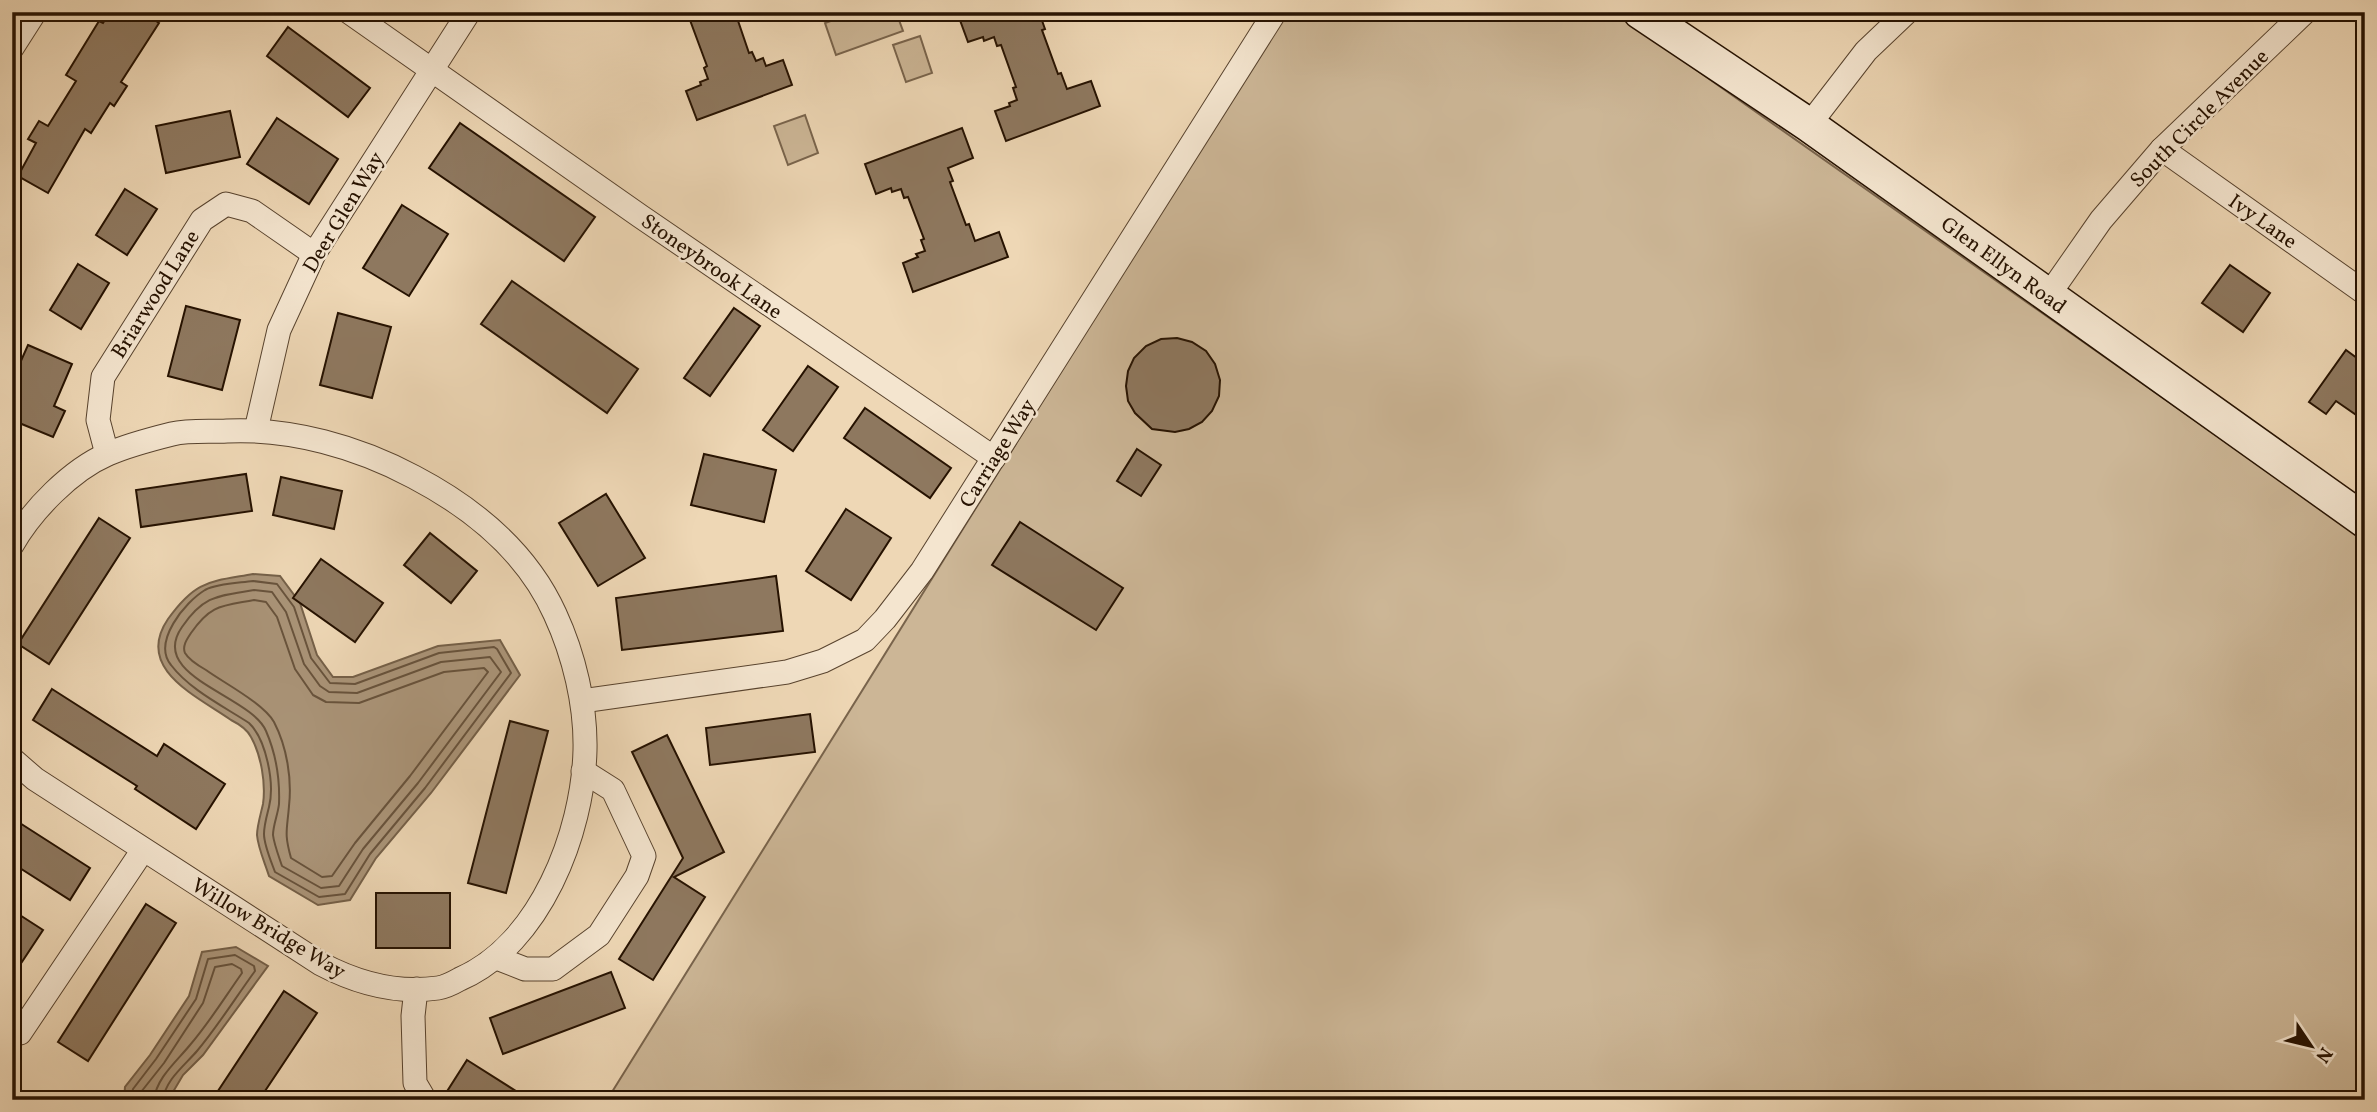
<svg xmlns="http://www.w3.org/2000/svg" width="2377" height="1112" viewBox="0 0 2377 1112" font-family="Vollkorn,serif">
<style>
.green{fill:#ccb696;stroke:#79644c;stroke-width:2}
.water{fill:#aa9478;stroke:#756048;stroke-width:2}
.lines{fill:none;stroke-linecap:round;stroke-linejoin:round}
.shore{stroke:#68533c;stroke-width:2}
.building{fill:#8e785f;stroke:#261201;stroke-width:2}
.street-casing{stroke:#58432e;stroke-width:25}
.secondary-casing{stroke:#261201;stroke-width:36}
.street{stroke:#f4e5cf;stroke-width:23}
.secondary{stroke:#f4e5cf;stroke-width:33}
.labels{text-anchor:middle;stroke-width:5;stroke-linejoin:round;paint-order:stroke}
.street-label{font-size:21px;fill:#261201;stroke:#f4e5cf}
</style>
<rect width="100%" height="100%" fill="#eed7b5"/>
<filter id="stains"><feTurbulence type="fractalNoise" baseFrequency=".00286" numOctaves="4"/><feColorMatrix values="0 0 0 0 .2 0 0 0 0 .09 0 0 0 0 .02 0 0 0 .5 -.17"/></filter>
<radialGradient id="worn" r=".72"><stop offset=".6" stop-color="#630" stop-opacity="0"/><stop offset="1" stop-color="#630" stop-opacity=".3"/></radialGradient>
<g class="green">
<polygon points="856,12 896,12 903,31 836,55 825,23"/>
<polygon points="1285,12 1614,12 2365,540 2365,1100 607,1100"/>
<polygon points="920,36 932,73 906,82 893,45"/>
<polygon points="805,115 818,153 788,165 774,126"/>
</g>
<g class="water">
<path d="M253,574L280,576L300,603L317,655L333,677H353L438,646L500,640L520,675L431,793L376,858L350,900L318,905L269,876C265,863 258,848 257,835C257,826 261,813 263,804C266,783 261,755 251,737C247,729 239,724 231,720C197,696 134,669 168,619C196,580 209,582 253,574Z"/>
<polygon points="236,947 268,966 203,1055 183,1075 170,1097 164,1100 124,1100 125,1087 150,1055 189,996 202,952"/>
</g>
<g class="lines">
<g class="shore">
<path d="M253,581L277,584L294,607L311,658L330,683L355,684L439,653L494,647L497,649L511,673L425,788L370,854L345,894L319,897L275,872C271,861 264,845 264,834C264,825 267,815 269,807C275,783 266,739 249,723C223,706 190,690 171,665C152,642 185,602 205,590C218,583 239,583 253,581Z"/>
<path d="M254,590L272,592L286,612L304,664L320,686L329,692L357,693L441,662L490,657L501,672L418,783L363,849L339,886L321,888L282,866C279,857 274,844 273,835C273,825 278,814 279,804C280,778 276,754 266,731C251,695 147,677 182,627C204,595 218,596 254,590Z"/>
<path d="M254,600L266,602L277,617L295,669L313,695L326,702L359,703L444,672L484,668L488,672L410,776L355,843L332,876L322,877L291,858C284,833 287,831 289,806C292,779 287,747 274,722C263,703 224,683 206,670C199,666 189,660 185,653C182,646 187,639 191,633C211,604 222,606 254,600Z"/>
<path d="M131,1100L133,1089L156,1059L196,999L208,959L235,955L254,966L255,971C236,997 218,1026 197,1051C185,1065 165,1080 163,1100"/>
<path d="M139,1100L141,1092L164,1063L203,1003L215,967L232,964L241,969L242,973C225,997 209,1023 190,1045C177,1061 156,1078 154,1100"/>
</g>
</g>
<g class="building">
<polygon points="110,12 143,12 159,23 121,82 127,86 114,106 110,103 91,133 85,129 48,193 18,176 36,143 28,139 39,121 48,126 76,81 66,75 99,21 103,23"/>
<polygon points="687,12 735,12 749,53 752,52 756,61 763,58 766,66 783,60 792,85 697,120 686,91 701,85 700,82 708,79 704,68 707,66"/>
<polygon points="957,12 1039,12 1045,29 1042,30 1058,74 1061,73 1067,89 1091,81 1100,106 1006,141 995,111 1010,106 1009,103 1017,100 1013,88 1016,87 1001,45 997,46 994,37 984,41 983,37 968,42"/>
<polygon points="288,27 370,88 348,117 267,56"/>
<polygon points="230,111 240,157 166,173 156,126"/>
<polygon points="277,118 338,159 309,204 247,164"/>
<polygon points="460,123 595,217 564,261 429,168"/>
<polygon points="962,128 973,158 948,168 953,181 950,182 966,225 969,224 975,241 999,232 1008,257 913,292 903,263 918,257 916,254 925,251 921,240 924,239 908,197 904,198 901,189 892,192 891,188 876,194 865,164"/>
<polygon points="125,189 157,209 127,255 96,235"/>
<polygon points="402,205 448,234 409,296 363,268"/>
<polygon points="78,264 109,283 81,329 50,310"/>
<polygon points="2230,265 2270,293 2243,332 2202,303"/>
<polygon points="512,281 638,369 607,413 481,324"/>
<polygon points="186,306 240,320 222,390 168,376"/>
<polygon points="734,308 760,326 710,396 684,378"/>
<polygon points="338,313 391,327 372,398 320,385"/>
<polygon points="1177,338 1192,342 1206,351 1215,364 1220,380 1219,396 1212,411 1202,422 1189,429 1175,432 1152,429 1135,413 1128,401 1126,386 1128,371 1134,358 1146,346 1161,339"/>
<polygon points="28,345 72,364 54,406 65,411 53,437 12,420 12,381"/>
<polygon points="2346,350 2365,364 2365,421 2336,401 2326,414 2309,402"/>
<polygon points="808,366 838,387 793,451 763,430"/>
<polygon points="865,408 951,468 930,498 844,438"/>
<polygon points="1137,449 1161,465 1141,496 1117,481"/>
<polygon points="704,454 776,470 764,522 691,505"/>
<polygon points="246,474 252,511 141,527 136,490"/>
<polygon points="281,477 342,491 334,529 273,515"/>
<polygon points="606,494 645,558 598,586 559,523"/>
<polygon points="846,509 891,538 851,600 806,571"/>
<polygon points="99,518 130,538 49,664 18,644"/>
<polygon points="1020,522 1123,588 1096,630 992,565"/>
<polygon points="430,533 477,571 451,603 404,565"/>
<polygon points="321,559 383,603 355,642 293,598"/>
<polygon points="776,576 783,631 622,650 616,598"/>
<polygon points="52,689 157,756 164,744 225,784 196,829 135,789 137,786 33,720"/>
<polygon points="810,714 815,752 710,765 706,728"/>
<polygon points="510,721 548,731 506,893 468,883"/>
<polygon points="667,735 724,852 674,877 705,897 653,980 619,959 683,858 632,752"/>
<polygon points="12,818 90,868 70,900 12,863"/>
<rect x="376" y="893" width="74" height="55"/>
<polygon points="146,904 176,923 88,1061 58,1042"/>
<polygon points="12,910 43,930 12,977"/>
<polygon points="611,972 625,1008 503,1054 490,1018"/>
<polygon points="284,991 317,1013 259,1100 212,1100"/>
<polygon points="467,1060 530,1100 458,1100 446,1093"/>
</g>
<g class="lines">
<g class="street-casing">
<g id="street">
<polyline points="349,12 640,216 994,458"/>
<polyline points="12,48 35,12"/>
<polyline points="1809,125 1866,51 1907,12"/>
<polyline points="2162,149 2365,293"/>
<polyline points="2048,296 2101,220 2162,149 2305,12"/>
<polyline points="256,430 279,330 314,254 469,12"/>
<polyline points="107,454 98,420 103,377 202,220 226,204 252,211 314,254"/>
<path d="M12,545C32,510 71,470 108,454C128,445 152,439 172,434C189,430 209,432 227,431C291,428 358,447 414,477C473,508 527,552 555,614C574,655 586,705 585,750C583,833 540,944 460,979C453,983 445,987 438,988C396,994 357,983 321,964L35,779L12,759"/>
<polyline points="582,701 787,672 823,661 865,640 885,619 922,571 1275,12"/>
<polyline points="497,958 525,969 553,969 599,935 637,876 644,856 613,790 583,771"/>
<polyline points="416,989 413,1016 415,1083 425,1100"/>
<polyline points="20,1033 143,850"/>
</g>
</g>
<g class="secondary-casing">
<polyline id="secondary" points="1640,12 1809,125 2365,521"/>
</g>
<use href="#street" class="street"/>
<use href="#secondary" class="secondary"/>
</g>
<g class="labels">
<g class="street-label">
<text transform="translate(2199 118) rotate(-45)" y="7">South Circle Avenue</text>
<text transform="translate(343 212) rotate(-59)" y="7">Deer Glen Way</text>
<text transform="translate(2263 221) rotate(35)" y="7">Ivy Lane</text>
<text transform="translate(2004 265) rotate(36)" y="7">Glen Ellyn Road</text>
<text transform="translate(712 266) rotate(35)" y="7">Stoneybrook Lane</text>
<text transform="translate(155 294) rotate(-58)" y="7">Briarwood Lane</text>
<text transform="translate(997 453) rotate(-58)" y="7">Carriage Way</text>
<text transform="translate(269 928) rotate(31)" y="7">Willow Bridge Way</text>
</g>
</g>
<rect width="2377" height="1112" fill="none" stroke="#eed7b5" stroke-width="42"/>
<rect x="14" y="14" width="2349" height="1084" fill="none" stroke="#261201" stroke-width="3.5"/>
<rect x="21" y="21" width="2335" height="1070" fill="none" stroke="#261201" stroke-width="2"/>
<g transform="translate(2311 1046) rotate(125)" stroke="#f4e5cf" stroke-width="5" paint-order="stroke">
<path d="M0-5L12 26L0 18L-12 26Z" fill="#261201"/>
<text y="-10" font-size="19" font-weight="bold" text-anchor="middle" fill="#261201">N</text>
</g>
<rect width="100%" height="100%" filter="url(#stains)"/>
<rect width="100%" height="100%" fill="url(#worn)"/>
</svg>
